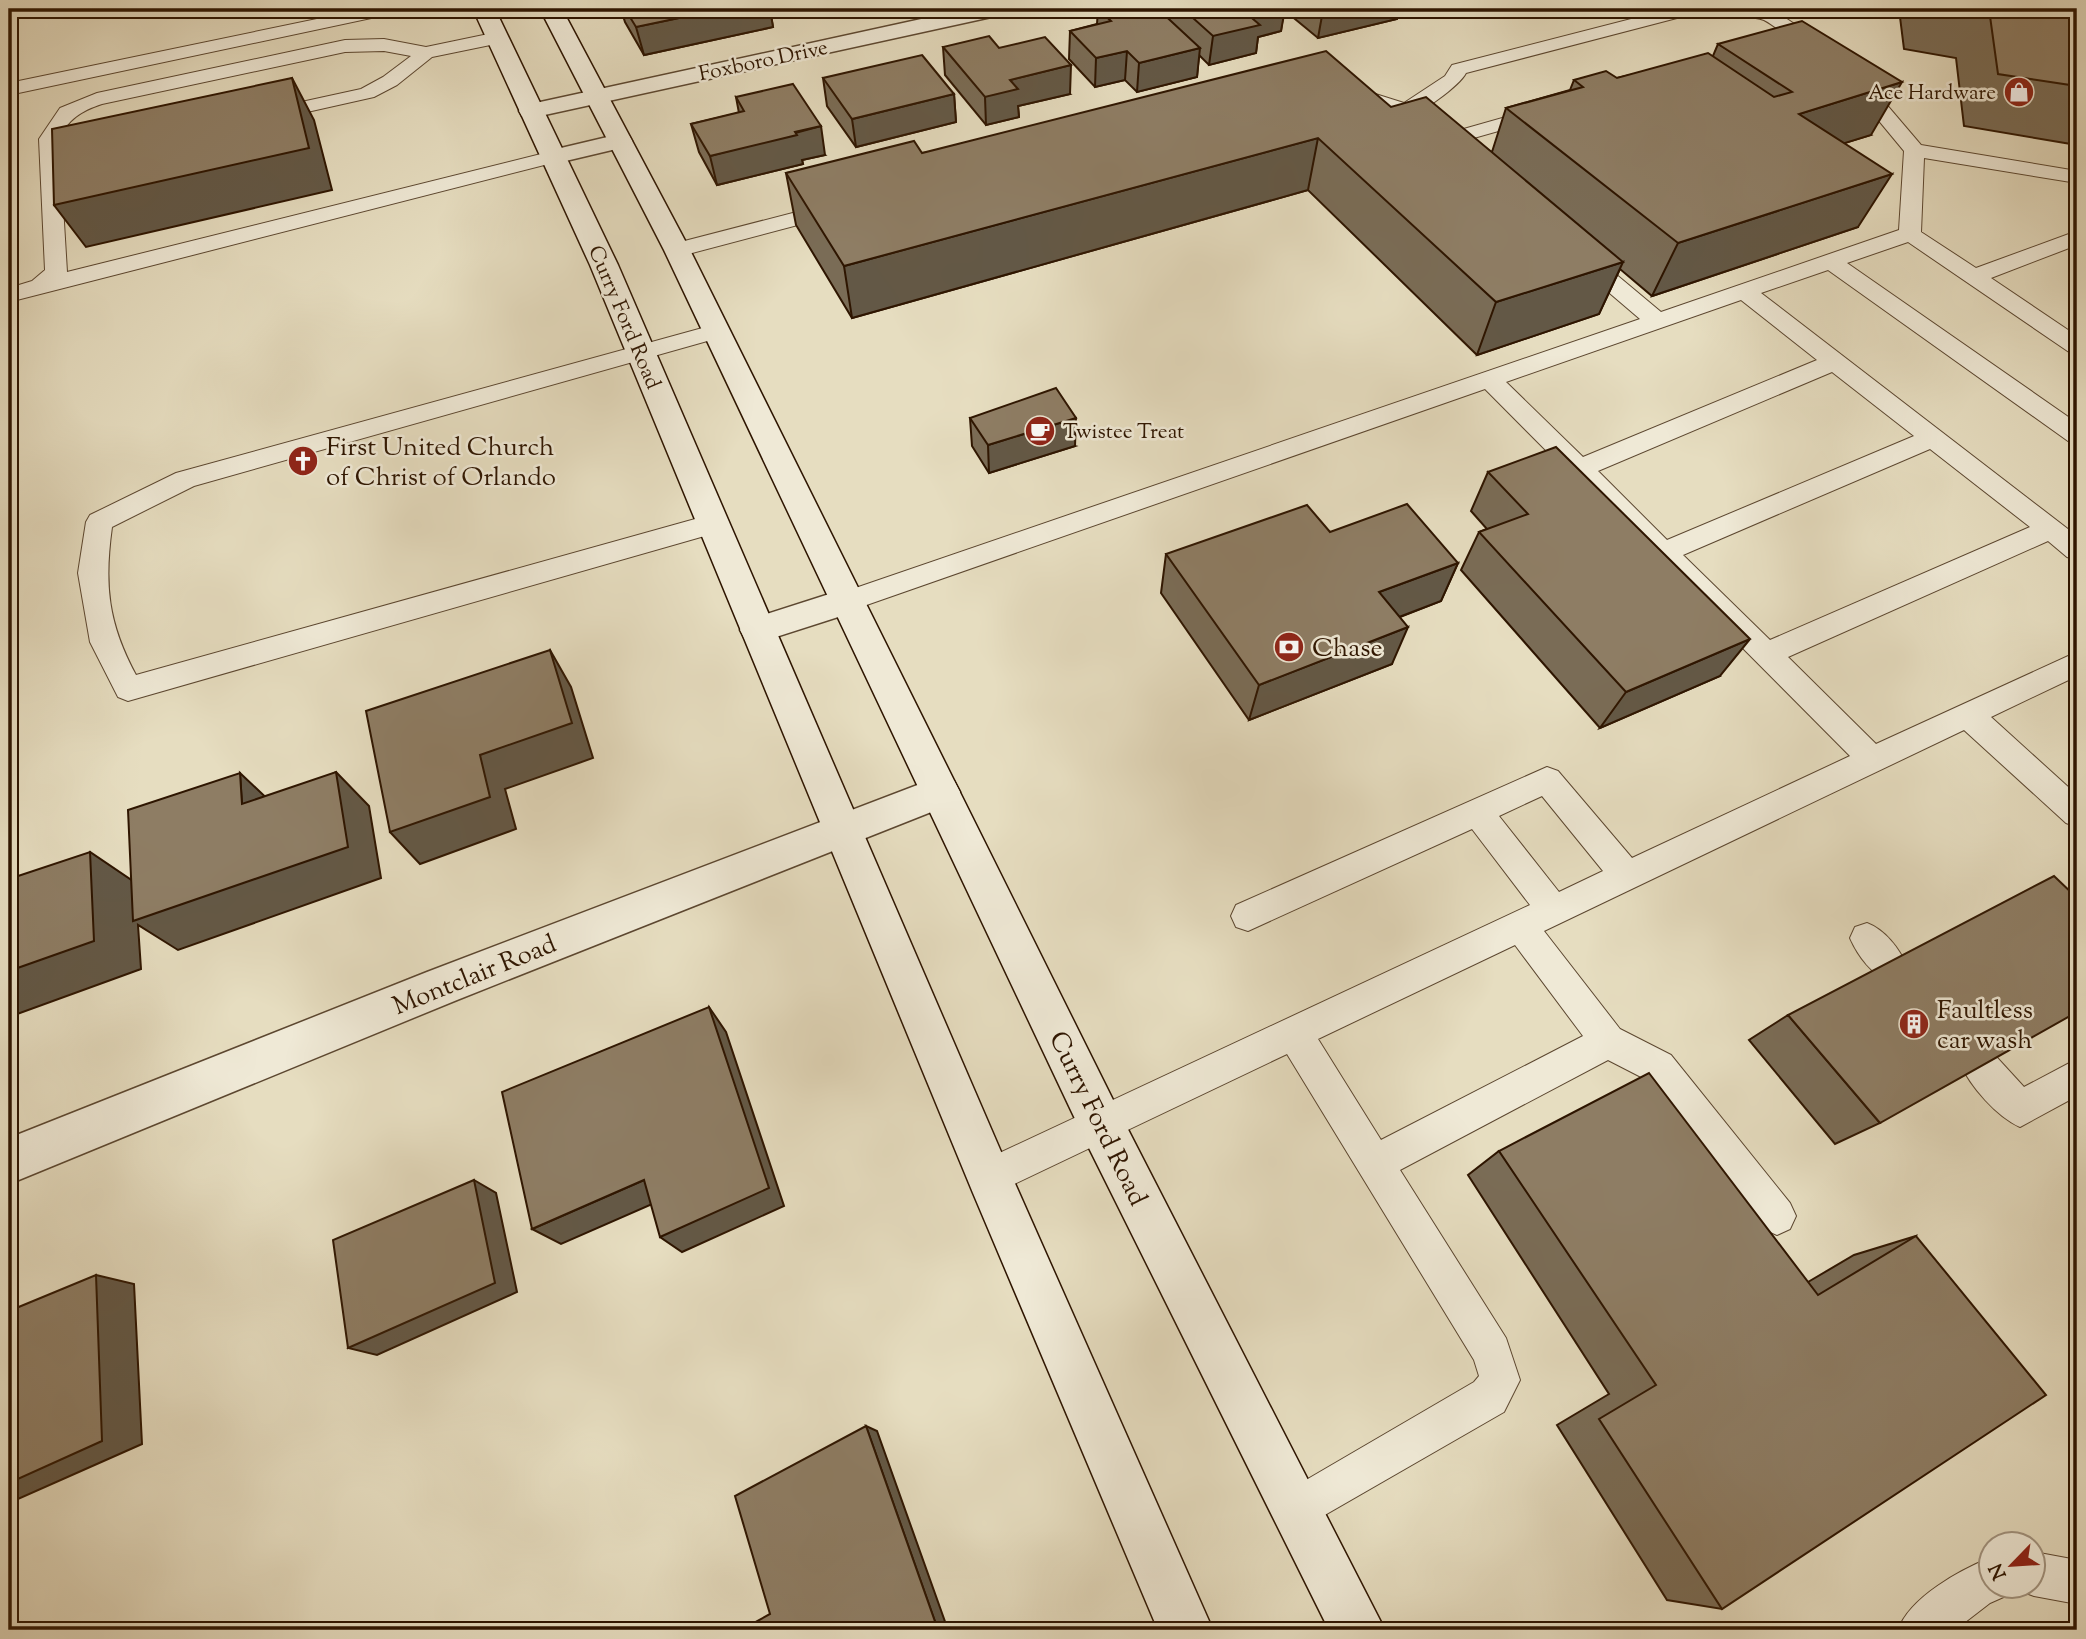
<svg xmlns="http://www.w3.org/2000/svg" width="2086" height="1639" viewBox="0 0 2086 1639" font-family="'Sorts Mill Goudy',serif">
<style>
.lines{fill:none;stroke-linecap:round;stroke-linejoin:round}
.service-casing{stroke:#5c4730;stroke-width:2}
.minor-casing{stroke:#5c4730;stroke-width:3}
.secondary-casing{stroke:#2e1500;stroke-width:3}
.service{fill:#efe9d6;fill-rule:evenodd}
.minor{fill:#efe9d6;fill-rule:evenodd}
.secondary{fill:#efe9d6;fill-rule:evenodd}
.wall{fill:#7a6c56;stroke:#2e1500;stroke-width:2}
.shaded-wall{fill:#635846;stroke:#2e1500;stroke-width:2}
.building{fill:#8e7d64;stroke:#2e1500;stroke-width:2}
.labels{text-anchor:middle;stroke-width:5;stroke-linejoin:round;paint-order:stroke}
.far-street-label{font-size:21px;fill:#2e1500;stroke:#efe9d6}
.far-poi-label{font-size:21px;fill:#2e1500;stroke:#efe9d6;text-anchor:end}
.poi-label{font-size:26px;fill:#2e1500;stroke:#efe9d6;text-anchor:start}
.street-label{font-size:26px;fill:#2e1500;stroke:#efe9d6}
</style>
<rect width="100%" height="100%" fill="#e6ddc0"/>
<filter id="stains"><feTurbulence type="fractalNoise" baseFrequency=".00286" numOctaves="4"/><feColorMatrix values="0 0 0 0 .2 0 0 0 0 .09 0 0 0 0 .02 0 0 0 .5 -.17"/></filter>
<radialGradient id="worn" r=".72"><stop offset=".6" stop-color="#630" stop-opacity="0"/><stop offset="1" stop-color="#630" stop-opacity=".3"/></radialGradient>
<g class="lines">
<g class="service-casing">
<g id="service">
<polygon points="365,9 399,9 390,14 9,95 9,83"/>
<path d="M1670,9H1699L1696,13L1466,73C1460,85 1419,116 1406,116C1386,115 1362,102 1343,96L1340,92L1350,86L1404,103L1445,76L1452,65Z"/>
<path d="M1699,9H1793L1781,15L1830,48L1828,52C1806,57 1782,29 1764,20C1746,12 1712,24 1699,9Z"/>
<path d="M498,32L507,38L505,42L432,57L397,85L374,97L267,121L260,119L257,115L260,111L361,89L383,77L411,56L384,51L345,52L102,104C81,111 68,119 59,139L67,272L553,151L560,153L563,157L560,161L9,302V288L32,281L45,270L39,139L60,108L97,93L345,40L384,39L426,47Z"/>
<path d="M1856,75L1863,77L1921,145L2077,171V183L1924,158L1921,232L1976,268L2077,231V245L1991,278L2077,336V355L2069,352L1908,242L1847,263L2077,423V443L2068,441L1828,270L1761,293L2077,536V560L2067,557L2048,541L1788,657L1876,744L2077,652V676L1991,717L2077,795V827L2066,823L1964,730L1544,931L1620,1029L1671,1055L1790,1203L1796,1216L1790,1229L1777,1235L1764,1229L1645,1079L1608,1060L1400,1170L1506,1338L1520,1380L1504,1412L1297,1531L1282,1524L1275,1509L1282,1494L1474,1382L1479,1376L1474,1360L1287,1054L989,1196L976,1190L970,1177L976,1164L1530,905L1472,829L1248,931L1236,927L1231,916L1236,905L1547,767L1558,771L1632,858L1850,756L1485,389L858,608L848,612L838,608L834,601L838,594L1640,319L1572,261L1569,256L1572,251H1588L1661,312L1899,230L1904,151L1846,81ZM1741,300L1817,360L1583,457L1506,382ZM1832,372L1914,436L1667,540L1598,471ZM1930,449L2030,527L1770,640L1683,555ZM1542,796L1603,871L1559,892L1499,816ZM1515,945L1583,1036L1381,1140L1318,1039Z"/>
<polygon points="1541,107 1548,109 1551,113 1548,117 1442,147 1435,145 1422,132 1432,126 1446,134"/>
<polygon points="835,202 843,203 846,208 843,213 677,257 666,250 669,245"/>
<path d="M717,324L725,326L729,331L725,336L194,486L112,527C104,585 108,623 136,675L713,514L722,517L726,524L722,531L128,701L118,697L90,642L78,573L86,522L90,515L176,473Z"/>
<path d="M1867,923C1885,930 1899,948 1907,966L1902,977L1890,982C1872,975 1858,956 1850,938L1855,927Z"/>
<path d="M1978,1046L1991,1051L2024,1087L2077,1059V1096L2020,1127C1997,1117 1970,1086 1960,1063L1965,1051Z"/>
<polygon points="2034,1552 2077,1560 2077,1604 2034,1596 2018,1590 2017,1586 2034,1586"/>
<path d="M1992,1557V1586H2011L2008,1595L1990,1603L1955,1630H1898C1910,1597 1960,1570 1992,1557Z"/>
</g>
</g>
<g class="minor-casing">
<g id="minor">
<polygon points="967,9 1007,9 996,16 531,118 522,116 519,111 522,106 531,104"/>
<polygon points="620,134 629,136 632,141 629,146 553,164 544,162 541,157 544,152"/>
<polygon points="848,588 860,592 865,601 860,610 757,643 745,639 740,630 745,621"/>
<polygon points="941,776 954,781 960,792 954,803 457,1000 9,1184 9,1138 427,972"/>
</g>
</g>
<g class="secondary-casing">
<g id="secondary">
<polygon points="473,9 495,9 618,265 1005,1161 1213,1630 1158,1630 973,1193 590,265"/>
<polygon points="540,9 562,9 690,250 1118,1110 1385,1630 1329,1630 1086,1142 664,250"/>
</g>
</g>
<use href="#service" class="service"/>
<use href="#minor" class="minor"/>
<use href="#secondary" class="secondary"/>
</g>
<g class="wall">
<polygon points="621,9 770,9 773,27 644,55 625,22"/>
<polygon points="1098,9 1165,15 1165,9 1399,9 1397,19 1318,38 1284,10 1281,31 1258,37 1256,53 1209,65 1199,55 1197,77 1137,92 1125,80 1095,87 1069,59 1070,31 1097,24"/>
<polygon points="1899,9 2077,9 2077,145 1964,126 1956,58 1904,49"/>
<polygon points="1718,44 1871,135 1844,143 1858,227 1652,296 1620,269 1599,314 1477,355 1308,190 852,318 796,225 786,173 922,153 1391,107 1492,152 1506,108 1570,90 1574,80 1617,78 1713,56"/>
<polygon points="943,47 999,48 1070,94 1018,106 1019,117 986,125 945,75"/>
<polygon points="823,78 954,94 956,122 856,147 827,106"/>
<polygon points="736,97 825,155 802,160 803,164 717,185 699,152 691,124 739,113"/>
<polygon points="970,418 1075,446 989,473 972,446"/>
<polygon points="1488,472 1720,676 1600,728 1461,570 1479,532 1487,529 1471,511"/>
<polygon points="1166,554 1458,563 1441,601 1400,617 1392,664 1249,720 1161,593"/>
<polygon points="1788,1015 1880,1123 1835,1144 1749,1040"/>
<polygon points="1499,1151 1808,1282 1854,1255 1916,1236 1722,1609 1667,1600 1557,1425 1609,1394 1468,1175"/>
</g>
<g class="shaded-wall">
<polygon points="722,9 770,9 773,27 644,55 636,27"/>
<polygon points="1262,9 1285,9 1281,31 1258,37 1256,53 1209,65 1213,36 1246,13"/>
<polygon points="1329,9 1399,9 1397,19 1318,38 1323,10"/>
<polygon points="1200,48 1197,77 1137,92 1139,63"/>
<polygon points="1127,51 1125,80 1095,87 1096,58"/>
<polygon points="1071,65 1070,94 1018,106 1019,117 986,125 985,97 1010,80"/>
<polygon points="292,78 314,120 332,190 86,247 54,205"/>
<polygon points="1902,82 1871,135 1771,166 1799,114"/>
<polygon points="954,94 956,122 856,147 852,119"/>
<polygon points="821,126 825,155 802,160 803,164 717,185 710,156"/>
<polygon points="1318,138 1308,190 852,318 844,266"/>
<polygon points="1892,174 1858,227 1652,296 1678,243"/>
<polygon points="1623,262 1599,314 1477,355 1496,302"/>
<polygon points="1076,418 1075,446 989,473 988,445"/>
<polygon points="1458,563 1441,601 1365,630 1379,592"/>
<polygon points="1408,627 1392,664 1249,720 1259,685"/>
<polygon points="1750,639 1720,676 1600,728 1626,692"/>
<polygon points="550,650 571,687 593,758 505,789 516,829 420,864 390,832 480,755"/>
<polygon points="336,772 369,806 381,878 178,950 138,925 141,969 9,1017 9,971 90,852 136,883"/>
<polygon points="240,773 276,807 242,804"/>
<polygon points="709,1007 726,1032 784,1206 682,1252 660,1237"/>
<polygon points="474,1180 496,1193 517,1292 377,1355 348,1348"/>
<polygon points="644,1180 666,1198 561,1244 532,1229"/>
<polygon points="96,1275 134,1284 142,1444 9,1503 9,1483"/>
<polygon points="866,1426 877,1431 948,1630 938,1630"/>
</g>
<g class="building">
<polygon points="625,9 722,9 636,27"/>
<polygon points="1098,9 1158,9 1200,48 1139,63 1127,51 1096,58 1070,31 1111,21"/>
<polygon points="1183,9 1262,9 1246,13 1260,25 1213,36"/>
<polygon points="1989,9 2077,9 2077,86 1998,74"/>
<polygon points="1802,21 1902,82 1799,114 1892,174 1678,243 1506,108 1583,87 1574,80 1606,71 1617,78 1708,53 1774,97 1792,92 1718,44"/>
<polygon points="989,36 999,48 1045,37 1071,65 1010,80 1018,89 985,97 943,47"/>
<polygon points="1326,51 1391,107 1426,97 1623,262 1496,302 1318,138 844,266 786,173 914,141 922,153"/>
<polygon points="922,55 954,94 852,119 823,78"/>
<polygon points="292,78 309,148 54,205 52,129"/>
<polygon points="793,84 821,126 795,132 797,135 710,156 691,124 744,111 736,97"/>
<polygon points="1056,388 1076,418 988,445 970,418"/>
<polygon points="1556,447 1750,639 1626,692 1479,532 1528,514 1488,472"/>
<polygon points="1407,504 1458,563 1379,592 1408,627 1259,685 1166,554 1307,505 1330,532"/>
<polygon points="550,650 572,723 480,755 490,797 390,832 366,711"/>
<polygon points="336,772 348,847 133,921 128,810 240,773 242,804"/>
<polygon points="90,852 94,941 9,971 9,879"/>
<polygon points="2054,876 2077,898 2077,1012 1880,1123 1788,1015"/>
<polygon points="709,1007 769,1188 660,1237 644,1180 532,1229 502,1092"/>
<polygon points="1649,1073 1818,1295 1916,1236 2046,1395 1722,1609 1599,1419 1656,1385 1499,1151"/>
<polygon points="474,1180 495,1283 348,1348 333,1240"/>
<polygon points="96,1275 102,1441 9,1483 9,1311"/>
<polygon points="866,1426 938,1630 741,1630 770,1614 735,1496"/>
</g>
<defs>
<g id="shop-disc" transform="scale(1.575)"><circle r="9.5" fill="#8f2418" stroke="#efe9d6"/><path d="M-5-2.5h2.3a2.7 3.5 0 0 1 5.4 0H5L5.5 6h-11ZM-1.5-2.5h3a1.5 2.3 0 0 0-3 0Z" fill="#fff"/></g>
<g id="cafe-disc" transform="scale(1.575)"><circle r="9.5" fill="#8f2418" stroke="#efe9d6"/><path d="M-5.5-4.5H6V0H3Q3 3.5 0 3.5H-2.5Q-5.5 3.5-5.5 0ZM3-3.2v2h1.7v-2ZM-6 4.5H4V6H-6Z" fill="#fff"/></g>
<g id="church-disc" transform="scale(1.575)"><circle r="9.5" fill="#8f2418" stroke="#efe9d6"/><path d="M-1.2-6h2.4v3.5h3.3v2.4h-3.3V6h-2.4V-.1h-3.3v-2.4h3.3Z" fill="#fff"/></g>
<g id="bank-disc" transform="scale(1.575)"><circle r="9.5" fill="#8f2418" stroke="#efe9d6"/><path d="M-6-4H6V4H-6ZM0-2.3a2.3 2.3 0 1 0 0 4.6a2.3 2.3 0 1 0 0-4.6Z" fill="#fff"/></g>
<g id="building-disc" transform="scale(1.575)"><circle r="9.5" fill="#8f2418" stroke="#efe9d6"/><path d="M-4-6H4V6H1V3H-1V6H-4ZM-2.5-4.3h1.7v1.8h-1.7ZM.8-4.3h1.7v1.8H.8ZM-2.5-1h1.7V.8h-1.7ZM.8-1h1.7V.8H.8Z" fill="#fff"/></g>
</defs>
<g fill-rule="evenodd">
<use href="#shop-disc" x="2019" y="92"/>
<use href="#cafe-disc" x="1040" y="431"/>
<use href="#church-disc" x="303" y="461"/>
<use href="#bank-disc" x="1289" y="647"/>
<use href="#building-disc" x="1914" y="1024"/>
</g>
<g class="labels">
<g class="far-street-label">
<text transform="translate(763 60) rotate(-12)" y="7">Foxboro Drive</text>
<text transform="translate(625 317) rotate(67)" y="7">Curry Ford Road</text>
</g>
<g class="far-poi-label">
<text x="1996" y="99">Ace Hardware</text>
<text x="1063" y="438" text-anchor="start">Twistee Treat</text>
</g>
<g class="poi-label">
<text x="326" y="455">First United Church<tspan x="326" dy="30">of Christ of Orlando</tspan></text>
<text x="1312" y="656">Chase</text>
<text x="1937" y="1018">Faultless<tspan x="1937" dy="30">car wash</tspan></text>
</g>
<g class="street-label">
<text transform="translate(474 974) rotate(-22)" y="9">Montclair Road</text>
<text transform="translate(1099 1118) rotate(64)" y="9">Curry Ford Road</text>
</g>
</g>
<rect width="2086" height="1639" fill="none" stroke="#e6ddc0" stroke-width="35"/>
<rect x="10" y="10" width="2065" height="1618" fill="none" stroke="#2e1500" stroke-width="3.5"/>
<rect x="18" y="18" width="2051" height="1604" fill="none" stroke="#2e1500" stroke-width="2"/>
<g transform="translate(2012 1565) rotate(245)"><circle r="33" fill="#efe9d6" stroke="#a29480" stroke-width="2"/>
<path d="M0-5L12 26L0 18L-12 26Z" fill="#8f2418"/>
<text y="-10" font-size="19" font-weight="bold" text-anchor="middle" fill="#2e1500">N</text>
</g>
<rect width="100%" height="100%" filter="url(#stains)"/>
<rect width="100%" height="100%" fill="url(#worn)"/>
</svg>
